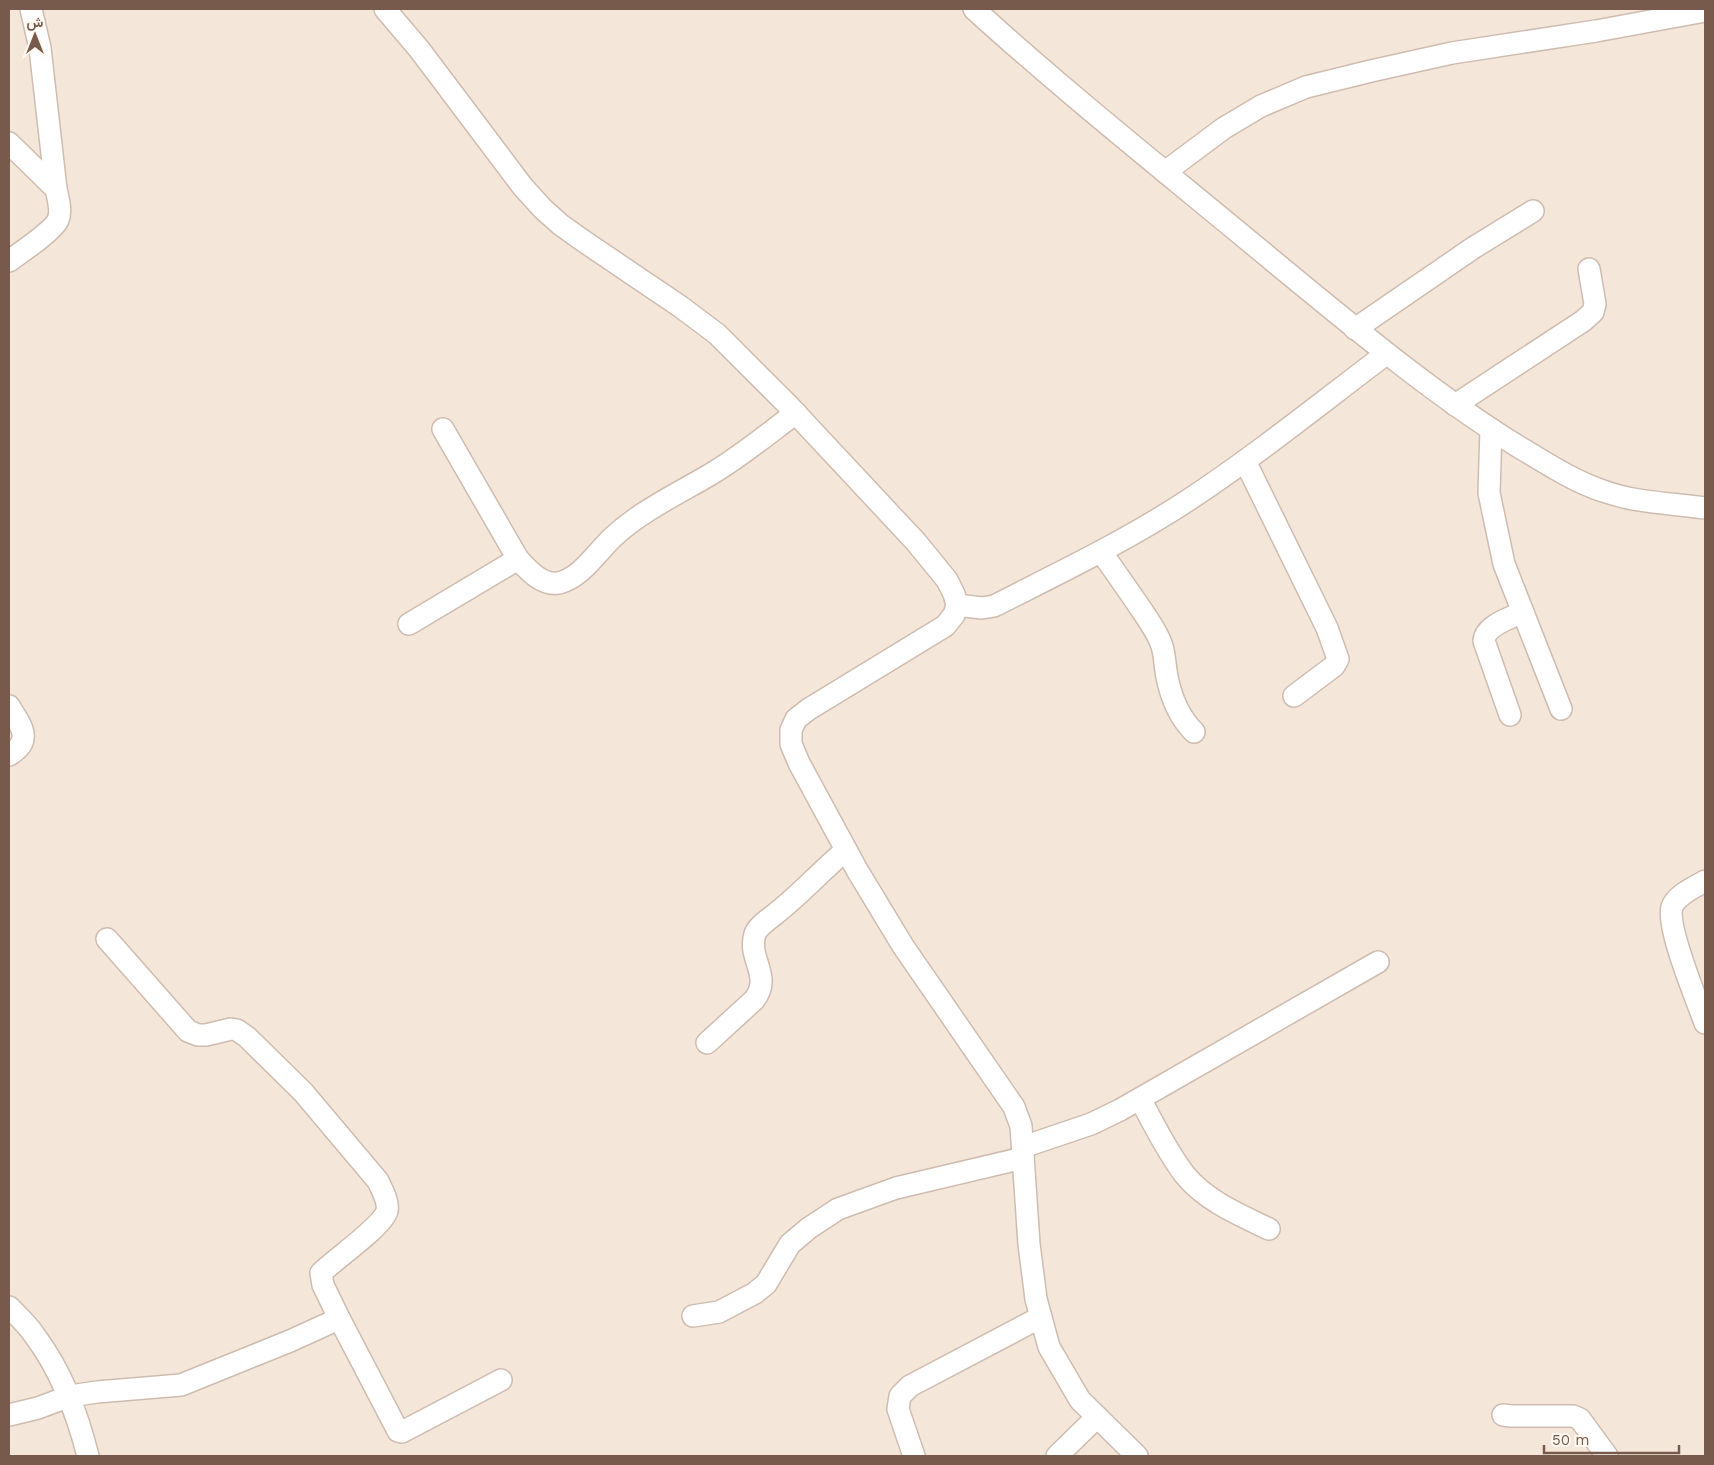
<svg xmlns="http://www.w3.org/2000/svg" width="1714" height="1465" viewBox="0 0 1714 1465" font-family="'Work Sans',Vazirmatn,sans-serif">
<style>
.residential{fill:#f4e7da}
.lines{fill:none;stroke-linecap:round;stroke-linejoin:round}
.minor-casing{stroke:#cfbcb0;stroke-width:24}
.minor{stroke:#fff;stroke-width:21}
</style>
<rect width="100%" height="100%" fill="#fdf5eb"/>
<rect class="residential" x="9" y="9" width="1696" height="1447"/>
<g class="lines">
<g class="minor-casing">
<g id="minor">
<polyline points="385,9 419,49 523,187 543,209 561,225 582,240 681,307 717,334 788,405 916,542 947,580 954,594 957,605 954,615 945,626 809,709 796,719 791,730 791,744 799,763 857,870 903,946 1014,1107 1021,1126 1029,1244 1036,1299 1049,1347 1080,1400 1137,1456"/>
<path d="M974,9C1072,98 1176,180 1278,265C1356,329 1433,394 1519,447C1546,463 1573,481 1603,491C1636,503 1671,503 1705,508"/>
<polyline points="9,143 56,189"/>
<polyline points="1165,172 1224,128 1261,106 1306,87 1371,71 1452,53 1596,31 1705,11"/>
<path d="M9,261C20,253 53,231 58,220C62,211 58,198 56,189L40,48L31,9"/>
<polyline points="1355,329 1473,248 1533,211"/>
<polyline points="1455,405 1583,321 1593,312 1595,304 1589,269"/>
<path d="M443,429L518,559C528,570 542,586 559,583C582,577 597,552 613,537C640,512 675,495 706,477C738,459 766,435 796,413"/>
<polyline points="1491,429 1489,493 1504,564 1561,709"/>
<polyline points="1245,461 1327,628 1338,659 1334,666 1294,696"/>
<path d="M1101,552C1115,571 1128,590 1141,609C1149,621 1158,633 1162,646C1165,656 1165,667 1167,677C1171,697 1180,718 1194,732"/>
<path d="M957,605L982,608L994,606C1061,572 1128,540 1190,499C1258,454 1321,403 1386,354"/>
<polyline points="409,624 518,559"/>
<path d="M9,706C21,726 34,740 9,755"/>
<path d="M1510,715L1484,641C1485,625 1511,618 1523,612"/>
<path d="M1705,881C1695,887 1676,895 1672,907C1666,927 1697,1000 1705,1023"/>
<path d="M707,1043L754,1000C773,976 747,959 755,934C758,926 768,920 774,915C800,895 821,871 846,850"/>
<path d="M1140,1099C1154,1124 1167,1152 1185,1175C1206,1201 1240,1215 1269,1229"/>
<polyline points="1023,1147 1091,1124 1120,1110 1378,962"/>
<path d="M9,1307C18,1316 28,1325 35,1336C62,1372 77,1413 88,1456"/>
<polyline points="693,1316 719,1312 755,1293 766,1284 790,1244 809,1228 838,1209 896,1188 1023,1158"/>
<polyline points="339,1318 398,1431 402,1432 501,1380"/>
<path d="M9,1415L38,1408L70,1396L97,1392L181,1385L290,1341L334,1321L339,1318L323,1285L321,1273C335,1259 382,1227 387,1211C389,1201 382,1190 378,1181L303,1092L247,1037L237,1030L231,1029L206,1035H198L188,1031L107,939"/>
<polyline points="1503,1415 1511,1416 1573,1416 1580,1419 1607,1456"/>
<polyline points="914,1456 898,1409 900,1396 910,1386 1041,1317"/>
<polyline points="1057,1456 1097,1417"/>
</g>
</g>
<use href="#minor" class="minor"/>
</g>
<rect width="1714" height="1465" fill="none" stroke="#785a4d" stroke-width="20"/>
<g transform="translate(35 35)" stroke="#fff9f2" stroke-width="4" paint-order="stroke">
<path d="M0-4L9 19L0 12L-9 19Z" fill="#785a4d"/>
<text y="-8" font-size="14" font-weight="bold" text-anchor="middle" fill="#785a4d">ش</text>
</g>
<path d="M1544 1445v8h135v-8" fill="none" stroke="#785a4d" stroke-width="2.5"/>
<text x="1552" y="1445" font-size="15" fill="#785a4d" stroke="#fff9f2" stroke-width="4" paint-order="stroke">50 m</text>
</svg>
